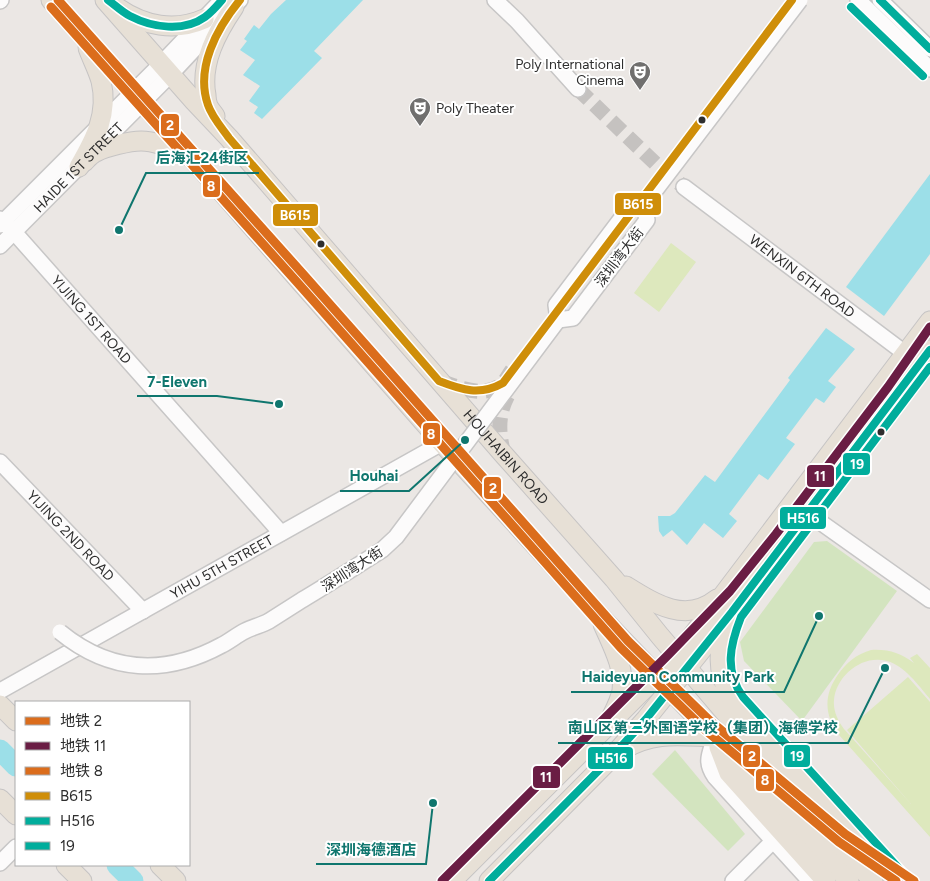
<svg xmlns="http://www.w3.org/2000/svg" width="930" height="881" viewBox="0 0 930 881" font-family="Figtree,'Noto Sans SC',sans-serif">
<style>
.park{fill:#d3e4bf}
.pitch{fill:#dde8bd}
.water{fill:#9cdfe8}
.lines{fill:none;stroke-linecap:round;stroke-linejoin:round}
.river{stroke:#9cdfe8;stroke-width:21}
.minor-tunnel{stroke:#c5c2c0;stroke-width:15;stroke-dasharray:15 8;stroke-linecap:butt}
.minor-casing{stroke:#c7c6c6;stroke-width:18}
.major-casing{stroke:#c6c4c4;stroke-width:21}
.minor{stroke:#fcfbfb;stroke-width:15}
.major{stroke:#e7e0d6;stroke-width:19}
.minor-bridge-casing{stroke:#c7c6c6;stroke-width:18;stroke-linecap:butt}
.minor-bridge{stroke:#fcfbfb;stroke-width:15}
.bus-1-casing{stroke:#fff;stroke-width:11}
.bus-2-casing{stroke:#fff;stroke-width:11}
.bus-3-casing{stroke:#fff;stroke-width:11}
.bus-1{stroke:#cf8e09;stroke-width:8}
.bus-2{stroke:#01ad9c;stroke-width:8}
.bus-3{stroke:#01ad9c;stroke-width:8}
.metro-1-casing{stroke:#fff;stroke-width:12}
.metro-2-casing{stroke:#fff;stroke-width:12}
.metro-3-casing{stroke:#fff;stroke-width:12}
.metro-1{stroke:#db6d1c;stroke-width:9}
.metro-2{stroke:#6a1d44;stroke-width:9}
.metro-3{stroke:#db6d1c;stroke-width:9}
.bus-dot{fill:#2e2e2e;stroke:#fff;stroke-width:2}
.labels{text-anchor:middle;stroke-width:4;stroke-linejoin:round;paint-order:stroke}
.poi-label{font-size:14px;fill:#2e2e2e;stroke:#fff;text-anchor:end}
.street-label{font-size:14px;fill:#2e2e2e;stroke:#fff}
.leader{fill:none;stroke:#0f766e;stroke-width:2}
.callout-dot{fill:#0f766e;stroke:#fff;stroke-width:2}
.callout-label{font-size:15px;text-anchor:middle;font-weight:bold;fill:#0f766e;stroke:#fff;stroke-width:4;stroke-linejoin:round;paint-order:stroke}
.line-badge{stroke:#fff;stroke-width:2}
.badge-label{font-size:14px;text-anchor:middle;font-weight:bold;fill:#fff}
</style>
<rect width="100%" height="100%" fill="#ebe7e4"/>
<g class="park">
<polygon points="827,541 897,591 802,721 744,661 740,642 814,542"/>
<polygon points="675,750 745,834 728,851 652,774"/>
</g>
<g class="pitch">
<polygon points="671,243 696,262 659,312 634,293"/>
<path d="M871,650C889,649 900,653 914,663L910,658L917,654L930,668V699C918,685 905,666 887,661C862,654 836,676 834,700C833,711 838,721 844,729L911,804L847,730L908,677L930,702V837L839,735C825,716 823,697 837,676C847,662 855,655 871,650Z"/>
</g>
<g class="water">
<polygon points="286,0 363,0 314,51 322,58 262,119 254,113 258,107 249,101 260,86 243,75 255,60 240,50 247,41 244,39 254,25 259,29 271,14"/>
<polygon points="930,174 930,254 884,316 846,287"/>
<polygon points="826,328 855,349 828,381 836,387 824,403 816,398 786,438 795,444 768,480 759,474 729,514 737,521 723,538 704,523 687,545 672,530 663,537 659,531 658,516 670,516 675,513 705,475 715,482 790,380 788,378"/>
</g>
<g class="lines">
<g class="river">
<polyline points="0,750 16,766"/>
<polyline points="117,865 133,881"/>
</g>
<g class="minor-tunnel">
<polyline points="578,89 658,166 684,187"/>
<path d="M441,381C459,388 486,399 503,383C506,380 509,374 512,370"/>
<path d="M504,455C498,431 497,412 511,390"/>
</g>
<g class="minor-casing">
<g id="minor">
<polyline points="495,0 517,21 578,89"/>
<polyline points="858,0 930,69"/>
<polyline points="880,0 930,49"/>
<polyline points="0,1 1,0"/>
<path id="s1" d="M684,187L914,360"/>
<path id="s2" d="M0,219L14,232L281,533"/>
<polyline points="0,225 161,64 222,0"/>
<path id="s3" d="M0,246L170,75L240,0"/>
<path id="s4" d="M0,462L143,611"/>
<polyline points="799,507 930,600"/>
<path id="s5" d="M0,691L442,443"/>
<path d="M715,737C710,754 704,761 715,777L810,881"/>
<polyline points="0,863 16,847"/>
<polyline points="733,881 773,841"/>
</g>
</g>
<g class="major-casing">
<g id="major">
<polyline points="51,0 192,158 442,443 598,614 801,827 849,881"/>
<path id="s6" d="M105,0L194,101L229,138L504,455L614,579L660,636L803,804L873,881"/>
<path d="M118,8C144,26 175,32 204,19"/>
<path d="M215,116C213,113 210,110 208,106C207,103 206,98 206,95C200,63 217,32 234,7"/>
<path d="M84,162C87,159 91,154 96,152C105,147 130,141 141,141C157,141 172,149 186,155"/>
<path d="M79,167C95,139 109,114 101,81C98,70 92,59 88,48"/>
<path d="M626,586C655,604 686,624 717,599"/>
<path d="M603,624C612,645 625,668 622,691C620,700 616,708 612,716"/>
<path d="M727,625C718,647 717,672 729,693C733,702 741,710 748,718L897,881"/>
<polyline points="0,705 16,721"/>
<polyline points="719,747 729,773 826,881"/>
<path d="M624,749C655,731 680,736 715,737"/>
<polyline points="0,799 16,815"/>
<polyline points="66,865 82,881"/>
<polyline points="160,865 176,881"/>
<polyline points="452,881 677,656 930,321"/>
<polyline points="489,881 611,758 646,719 732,612 930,350"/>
</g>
</g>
<use href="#minor" class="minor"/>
<use href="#major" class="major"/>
<g class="minor-bridge-casing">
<g id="minor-bridge">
<polyline points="558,320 573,318 647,220 644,205"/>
<path d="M60,632C110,673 165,676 222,645C230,641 237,635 245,631C253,627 262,625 269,621C280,614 291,607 302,600C329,584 355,567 382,550L396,537L558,320L556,305L630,207L644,205L800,0"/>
</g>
</g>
<use href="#minor-bridge" class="minor-bridge"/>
<g class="bus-1-casing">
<path id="bus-1" d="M240,0C217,28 195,68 208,105C212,117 222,128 229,138L439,381C462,390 480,396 503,383L792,0"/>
</g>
<g class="bus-2-casing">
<g id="bus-2">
<path d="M108,0C115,5 122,12 130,16C153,28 184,32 205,17C212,12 217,6 222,0"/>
<polyline points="880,0 930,49"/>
<polyline points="489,881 611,758 646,719 732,612 930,350"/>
</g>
</g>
<g class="bus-3-casing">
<g id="bus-3">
<polyline points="851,7 923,76"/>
<path d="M904,874L743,697C724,671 730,645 741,617L930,367"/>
</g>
</g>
<use href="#bus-1" class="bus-1"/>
<use href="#bus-2" class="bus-2"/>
<use href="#bus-3" class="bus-3"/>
<g class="metro-1-casing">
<polyline id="metro-1" points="58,0 303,274 628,641 709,720 845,834 914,881"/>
</g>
<g class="metro-2-casing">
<polyline id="metro-2" points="442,881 668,655 730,591 776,534 888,387 930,327"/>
</g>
<g class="metro-3-casing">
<polyline id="metro-3" points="51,7 296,281 621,648 703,728 839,842 896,881"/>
</g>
<use href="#metro-1" class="metro-1"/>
<use href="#metro-2" class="metro-2"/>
<use href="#metro-3" class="metro-3"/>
</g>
<defs>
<g id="theatre-pin" transform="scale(1.125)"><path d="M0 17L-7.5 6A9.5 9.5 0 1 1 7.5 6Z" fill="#706f6e" stroke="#fff"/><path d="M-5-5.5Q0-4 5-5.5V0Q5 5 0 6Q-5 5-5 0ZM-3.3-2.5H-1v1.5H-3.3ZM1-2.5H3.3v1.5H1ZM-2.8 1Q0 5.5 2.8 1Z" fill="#fff"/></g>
</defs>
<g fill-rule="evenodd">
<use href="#theatre-pin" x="640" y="72"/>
<use href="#theatre-pin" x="420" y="108"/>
</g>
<g class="bus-dot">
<circle cx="702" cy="120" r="4.5"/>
<circle cx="321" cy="244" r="4.5"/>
<circle cx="881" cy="432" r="4.5"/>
</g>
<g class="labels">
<g class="poi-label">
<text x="624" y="69">Poly International<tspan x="624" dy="16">Cinema</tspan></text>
<text x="436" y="113" text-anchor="start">Poly Theater</text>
</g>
<g class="street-label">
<text dy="5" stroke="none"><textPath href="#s3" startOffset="111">HAIDE 1ST STREET</textPath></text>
<text transform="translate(619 257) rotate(-53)" y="5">深圳湾大街</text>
<text dy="5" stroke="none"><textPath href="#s1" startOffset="148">WENXIN 6TH ROAD</textPath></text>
<text dy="5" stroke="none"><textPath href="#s2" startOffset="136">YIJING 1ST ROAD</textPath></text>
<text dy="5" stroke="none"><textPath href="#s6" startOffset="608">HOUHAIBIN ROAD</textPath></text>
<text dy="5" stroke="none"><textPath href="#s4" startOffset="102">YIJING 2ND ROAD</textPath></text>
<text dy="5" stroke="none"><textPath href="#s5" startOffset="254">YIHU 5TH STREET</textPath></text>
<text transform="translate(352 569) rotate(-33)" y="5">深圳湾大街</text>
</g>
</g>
<path class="leader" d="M119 230L146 173H259M279 404L217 396H137M465 440L409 491H340M819 616L784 692H571M885 668L848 743H558M433 803L426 864H316"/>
<g class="callout-dot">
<circle cx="119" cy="230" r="5"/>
<circle cx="279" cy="404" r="5"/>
<circle cx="465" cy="440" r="5"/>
<circle cx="819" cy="616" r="5"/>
<circle cx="885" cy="668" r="5"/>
<circle cx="433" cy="803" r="5"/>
</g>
<g class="callout-label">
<text x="202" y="163">后海汇24街区</text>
<text x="177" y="387">7-Eleven</text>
<text x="374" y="481">Houhai</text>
<text x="678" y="682">Haideyuan Community Park</text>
<text x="703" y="733">南山区第二外国语学校（集团）海德学校</text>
<text x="371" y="855">深圳海德酒店</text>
</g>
<g class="line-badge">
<rect x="160" y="113" width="20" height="24" rx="5" fill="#db6d1c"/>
<rect x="202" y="174" width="19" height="24" rx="5" fill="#db6d1c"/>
<rect x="614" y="192" width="48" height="24" rx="5" fill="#cf8e09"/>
<rect x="272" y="203" width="47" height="24" rx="5" fill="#cf8e09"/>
<rect x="422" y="422" width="19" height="24" rx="5" fill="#db6d1c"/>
<rect x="842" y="452" width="29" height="24" rx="5" fill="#01ad9c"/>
<rect x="806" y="464" width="29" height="24" rx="5" fill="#6a1d44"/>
<rect x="483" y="476" width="19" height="24" rx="5" fill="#db6d1c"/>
<rect x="779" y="506" width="48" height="24" rx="5" fill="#01ad9c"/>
<rect x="742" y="744" width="19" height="24" rx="5" fill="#db6d1c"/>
<rect x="783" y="744" width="28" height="24" rx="5" fill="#01ad9c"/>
<rect x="587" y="746" width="47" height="24" rx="5" fill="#01ad9c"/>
<rect x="532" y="765" width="29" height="24" rx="5" fill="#6a1d44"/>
<rect x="755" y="768" width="20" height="24" rx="5" fill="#db6d1c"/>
</g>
<g class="badge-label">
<text x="170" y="130">2</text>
<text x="211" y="191">8</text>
<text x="638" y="209">B615</text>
<text x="295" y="220">B615</text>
<text x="431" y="439">8</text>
<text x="857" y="469">19</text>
<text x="820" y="481">11</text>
<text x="493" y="493">2</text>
<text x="803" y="523">H516</text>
<text x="752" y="761">2</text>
<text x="797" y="761">19</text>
<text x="611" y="763">H516</text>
<text x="546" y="782">11</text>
<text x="765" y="785">8</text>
</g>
<rect x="15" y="701" width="175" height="165" fill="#ffffff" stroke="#ababab"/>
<rect x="25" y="717" width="25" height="8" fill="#db6d1c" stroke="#ababab"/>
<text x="60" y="726" font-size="15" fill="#2e2e2e">地铁 2</text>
<rect x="25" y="742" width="25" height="8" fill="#6a1d44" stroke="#ababab"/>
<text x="60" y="751" font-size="15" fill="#2e2e2e">地铁 11</text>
<rect x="25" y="767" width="25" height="8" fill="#db6d1c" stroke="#ababab"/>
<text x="60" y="776" font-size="15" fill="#2e2e2e">地铁 8</text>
<rect x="25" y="792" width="25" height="8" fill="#cf8e09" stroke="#ababab"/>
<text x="60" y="801" font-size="15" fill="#2e2e2e">B615</text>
<rect x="25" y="817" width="25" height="8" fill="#01ad9c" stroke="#ababab"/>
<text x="60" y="826" font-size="15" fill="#2e2e2e">H516</text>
<rect x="25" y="842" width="25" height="8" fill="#01ad9c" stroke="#ababab"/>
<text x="60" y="851" font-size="15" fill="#2e2e2e">19</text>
</svg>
